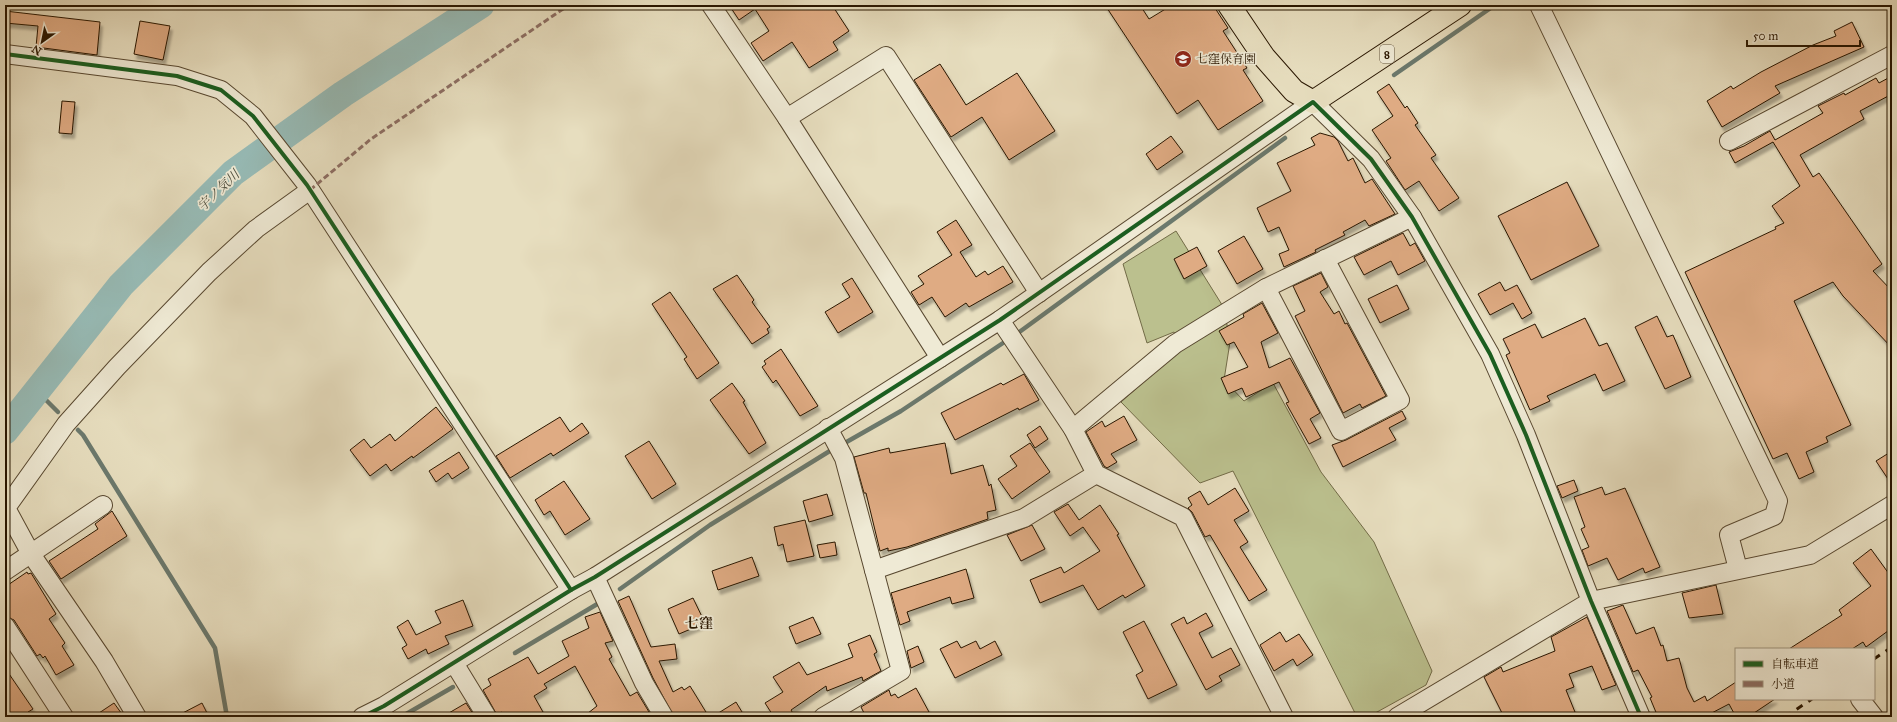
<svg xmlns="http://www.w3.org/2000/svg" width="1897" height="722" viewBox="0 0 1897 722" font-family="'IM FELL Great Primer','Noto Serif JP',serif">
<style>
.green{fill:#bbc08e;stroke:#726b47}
.lines{fill:none;stroke-linecap:round;stroke-linejoin:round}
.stream{stroke:#6b796d;stroke-width:4.5}
.river{stroke:#97bbb6;stroke-width:27}
.building{fill:#dfab83;stroke:#291600;filter:url(#shadow)}
.minor-casing{stroke:#584830;stroke-width:20}
.major-casing{stroke:#291600;stroke-width:24}
.minor{stroke:#efead5;stroke-width:18}
.major{stroke:#e7debf;stroke-width:22}
.rail{stroke:#291600;stroke-width:3;stroke-dasharray:7 7;stroke-linecap:butt}
.quiet{stroke:#8d6e63;stroke-width:3;stroke-dasharray:6 3;stroke-linecap:butt}
.cycleway-casing{stroke:#efead5;stroke-width:6}
.cycleway{stroke:#1b5e20;stroke-width:4}
.labels{text-anchor:middle;stroke-width:3.5;stroke-linejoin:round;paint-order:stroke}
.shield{fill:#efead5;stroke:#645640;stroke-width:1}
.shield-label{font-size:11px;font-weight:bold;fill:#291600}
.poi-label{font-size:12px;fill:#291600;stroke:#efead5;text-anchor:start}
.water-label{font-size:13px;font-style:italic;fill:#505040;stroke:#efead5}
.quarter-label{font-size:14px;font-weight:bold;fill:#291600;stroke:#efead5}
</style>
<defs>
<filter id="shadow"><feDropShadow dx="2.5" dy="4.5" stdDeviation="1" flood-color="#0004"/></filter>
</defs>
<rect width="100%" height="100%" fill="#e7debf"/>
<filter id="stains"><feTurbulence type="fractalNoise" baseFrequency=".005" numOctaves="4"/><feColorMatrix values="0 0 0 0 .2 0 0 0 0 .09 0 0 0 0 .02 0 0 0 .5 -.17"/></filter>
<radialGradient id="worn" r=".72"><stop offset=".6" stop-color="#630" stop-opacity="0"/><stop offset="1" stop-color="#630" stop-opacity=".3"/></radialGradient>
<polygon class="green" points="1176,231 1224,308 1230,342 1224,380 1244,401 1273,383 1321,472 1374,542 1432,671 1426,685 1368,717 1357,717 1233,471 1200,483 1121,402 1183,347 1174,332 1147,343 1123,264"/>
<g class="lines">
<g class="stream">
<polyline points="1394,75 1495,5"/>
<polyline points="1018,333 1285,138"/>
<polyline points="37,391 58,412"/>
<polyline points="78,430 83,435 215,648 227,717"/>
<polyline points="843,444 901,411 1003,343"/>
<polyline points="620,589 710,525 833,449"/>
<polyline points="515,653 599,603"/>
<polyline points="401,717 453,687"/>
</g>
<polyline class="river" points="5,431 121,285 233,173 343,94 481,5"/>
</g>
<g class="building">
<polygon points="729,5 832,5 849,31 833,42 838,50 809,68 792,42 763,61 751,43 769,31 755,9 739,20"/>
<polygon points="1105,5 1140,5 1149,19 1172,5 1213,5 1228,28 1223,31 1247,68 1243,70 1263,101 1218,130 1198,100 1177,114"/>
<polygon points="5,11 100,22 97,55 36,47 38,26 5,23"/>
<polygon points="140,21 170,26 163,60 134,54"/>
<polygon points="1852,22 1864,47 1775,86 1780,93 1722,127 1707,101 1731,86 1733,89 1761,72 1813,45 1836,36 1834,31"/>
<polygon points="940,64 966,105 1017,73 1055,131 1009,160 982,117 951,137 914,80"/>
<polygon points="1892,76 1892,94 1860,111 1864,119 1800,155 1813,177 1819,173 1882,264 1873,271 1892,291 1892,348 1843,296 1833,282 1794,301 1851,425 1826,437 1828,442 1806,452 1814,472 1799,479 1787,453 1773,459 1685,272 1776,229 1775,227 1784,223 1772,206 1800,186 1773,142 1735,163 1729,152 1744,146 1770,131 1775,140 1823,113 1818,106 1844,93 1845,95 1876,78 1879,83"/>
<polygon points="1389,84 1405,108 1407,106 1418,123 1415,125 1436,155 1431,158 1459,198 1439,211 1419,181 1405,190 1390,167 1386,161 1391,158 1372,130 1393,116 1377,92"/>
<polygon points="62,101 75,102 72,134 59,133"/>
<polygon points="1320,133 1334,137 1338,141 1348,161 1353,158 1365,183 1372,179 1395,214 1369,226 1365,220 1343,232 1345,235 1315,250 1316,252 1284,267 1279,254 1289,250 1279,227 1268,232 1257,208 1291,191 1277,163 1315,145 1311,138"/>
<polygon points="1171,136 1183,152 1157,170 1146,154"/>
<polygon points="1567,182 1599,246 1531,280 1498,216"/>
<polygon points="956,220 972,245 960,252 976,277 985,271 988,275 1003,266 1013,282 969,307 966,303 945,317 932,297 919,305 911,292 924,284 918,276 952,255 937,232"/>
<polygon points="1403,233 1410,246 1415,243 1425,261 1398,275 1391,261 1364,275 1354,257"/>
<polygon points="1244,236 1263,269 1237,284 1218,251"/>
<polygon points="1197,247 1207,266 1184,279 1174,259"/>
<polygon points="1321,273 1328,287 1320,292 1334,314 1339,311 1345,324 1347,323 1386,396 1362,408 1360,404 1343,413 1295,316 1305,311 1293,286"/>
<polygon points="737,275 754,300 752,302 770,327 767,329 769,333 752,344 713,289"/>
<polygon points="852,278 873,312 838,333 825,312 850,297 842,284"/>
<polygon points="1500,282 1505,291 1517,285 1532,313 1522,319 1513,303 1490,315 1478,294"/>
<polygon points="1397,285 1409,309 1380,323 1368,299"/>
<polygon points="670,292 719,363 697,379 684,359 687,357 652,304"/>
<polygon points="1262,303 1278,333 1261,342 1269,368 1290,358 1320,413 1310,419 1321,438 1309,444 1286,403 1289,402 1279,382 1246,397 1242,388 1228,394 1221,378 1248,367 1234,342 1227,345 1219,331 1244,317 1243,314"/>
<polygon points="1657,316 1667,337 1673,335 1691,377 1665,389 1635,327"/>
<polygon points="1585,318 1599,346 1607,343 1625,381 1603,391 1595,374 1547,396 1550,401 1530,410 1506,355 1510,353 1503,339 1535,324 1542,338"/>
<polygon points="781,349 818,406 800,416 776,380 773,383 762,367 766,364 764,361"/>
<polygon points="1024,374 1039,400 1019,410 1018,408 955,440 941,413 1001,383 1003,385"/>
<polygon points="732,383 745,401 743,402 766,443 749,454 710,400"/>
<polygon points="436,407 453,429 413,458 412,456 391,471 386,464 370,476 350,450 364,439 371,448 390,434 395,441"/>
<polygon points="1402,411 1406,419 1389,428 1396,440 1343,467 1332,445 1346,440"/>
<polygon points="1124,416 1137,440 1111,454 1117,462 1107,468 1104,466 1086,432 1102,421 1105,427"/>
<polygon points="560,417 570,432 582,423 589,433 553,456 551,453 510,478 496,456"/>
<polygon points="1040,426 1048,439 1035,448 1027,435"/>
<polygon points="649,441 676,484 652,499 625,456"/>
<polygon points="945,443 951,474 983,465 989,486 991,484 996,510 987,512 988,519 907,547 888,551 888,548 880,551 866,493 864,493 854,457 889,448 890,453"/>
<polygon points="1030,443 1050,472 1012,499 998,479 1017,466 1010,456"/>
<polygon points="1892,451 1892,485 1876,461"/>
<polygon points="459,452 469,468 452,479 448,473 436,482 429,471"/>
<polygon points="1574,480 1578,491 1562,498 1557,486"/>
<polygon points="564,481 590,519 565,535 550,511 544,515 535,500"/>
<polygon points="1602,487 1605,495 1625,488 1660,567 1645,573 1643,568 1618,580 1607,558 1588,566 1582,550 1589,547 1581,529 1585,527 1574,497"/>
<polygon points="1235,488 1249,511 1234,520 1248,542 1240,547 1267,590 1249,601 1210,535 1205,537 1192,512 1188,508 1192,505 1188,498 1200,491 1208,505"/>
<polygon points="827,494 833,515 809,522 803,501"/>
<polygon points="1068,504 1079,520 1100,505 1119,534 1117,535 1145,586 1125,598 1123,595 1098,610 1083,585 1040,603 1030,580 1061,567 1064,573 1100,551 1083,527 1070,536 1054,512"/>
<polygon points="112,511 127,536 61,579 49,561 98,529 95,524"/>
<polygon points="805,520 814,556 787,562 783,544 778,546 774,527"/>
<polygon points="1032,525 1045,549 1021,561 1007,535"/>
<polygon points="835,542 837,555 820,558 817,545"/>
<polygon points="1871,549 1892,578 1892,628 1866,647 1863,642 1852,649 1789,649 1842,615 1839,610 1871,586 1853,563"/>
<polygon points="752,557 759,576 718,590 712,571"/>
<polygon points="966,569 974,598 952,604 950,597 907,612 910,621 900,625 891,593"/>
<polygon points="27,572 28,574 31,573 56,614 49,619 65,643 62,646 74,665 56,675 45,656 43,658 40,654 37,656 14,620 5,616 5,587"/>
<polygon points="1716,585 1723,614 1689,618 1682,593"/>
<polygon points="629,596 651,647 675,644 677,659 659,661 673,692 682,687 684,690 690,686 709,717 674,717 653,678 618,601"/>
<polygon points="693,598 705,623 679,634 668,609"/>
<polygon points="463,600 473,626 445,636 449,644 428,654 426,649 408,659 402,648 407,645 397,627 408,620 416,635 441,623 435,611"/>
<polygon points="1623,605 1636,634 1654,627 1661,646 1663,645 1667,661 1679,658 1687,688 1694,702 1705,696 1707,701 1736,682 1736,699 1775,699 1748,717 1736,717 1729,704 1704,717 1658,717 1650,698 1652,697 1638,670 1633,672 1607,611"/>
<polygon points="600,612 613,641 605,643 612,657 609,659 630,696 637,692 652,717 583,717 597,706 575,666 544,684 547,688 534,696 543,712 534,717 505,717 502,712 497,715 483,690 491,685 488,679 528,657 538,674 569,656 562,641 589,628 585,617"/>
<polygon points="1206,613 1213,626 1199,633 1212,658 1231,648 1240,665 1219,676 1222,681 1206,690 1171,624 1184,617 1187,624"/>
<polygon points="813,617 821,634 796,644 789,627"/>
<polygon points="1587,617 1616,685 1602,690 1592,666 1569,674 1574,687 1566,690 1577,717 1504,717 1484,677 1501,667 1503,672 1555,651 1551,637"/>
<polygon points="1144,621 1177,685 1148,699 1136,675 1143,671 1123,632"/>
<polygon points="1280,632 1286,642 1299,634 1313,655 1297,666 1293,659 1274,671 1260,645"/>
<polygon points="870,635 877,652 874,654 881,671 863,681 862,677 827,691 826,686 791,710 795,717 774,717 765,703 783,692 773,677 799,662 807,675 853,657 848,644"/>
<polygon points="957,641 961,648 976,641 980,649 995,641 1002,655 955,678 940,649"/>
<polygon points="918,646 924,662 911,668 907,651"/>
<polygon points="5,668 33,709 28,712 32,717 5,717"/>
<polygon points="916,688 929,712 921,717 866,717 861,707 889,690 891,696 895,694 898,698"/>
<polygon points="736,702 745,717 712,717"/>
<polygon points="114,703 124,717 93,717"/>
<polygon points="202,703 209,717 175,717"/>
<polygon points="466,703 475,717 442,717"/>
</g>
<g class="lines">
<g class="minor-casing">
<g id="minor">
<polyline points="711,5 787,118 940,358"/>
<polyline points="1539,5 1778,501 1774,516 1729,535 1738,569"/>
<polyline points="5,54 177,76 221,90 253,116 307,185 571,590"/>
<polyline points="787,118 886,56 1039,293"/>
<polyline points="1729,141 1892,55"/>
<polyline points="1266,288 1341,431 1400,400 1325,259"/>
<polyline points="1000,320 1073,429 1096,474 1183,517 1284,717"/>
<polyline points="1073,429 1175,344 1266,288 1412,217"/>
<polyline points="874,570 1024,518 1096,474"/>
<polyline points="5,571 103,505"/>
<polyline points="595,577 644,683 664,717"/>
<polyline points="5,626 64,717"/>
<polyline points="454,663 487,717"/>
<polyline points="1860,699 1874,717"/>
<polyline points="137,717 104,661 31,554 6,508 66,424 117,367 209,272 256,229 310,190"/>
<polyline points="362,717 384,706 571,590 595,577 1000,320 1313,102 1371,159 1412,217 1490,354 1526,435 1591,601 1641,717"/>
<polyline points="823,717 901,671 844,458 828,428"/>
<polyline points="1397,717 1591,601 1810,555 1892,505"/>
</g>
</g>
<g class="major-casing">
<polyline id="major" points="1229,5 1264,57 1294,91 1313,102 1460,5"/>
</g>
<use href="#minor" class="minor"/>
<use href="#major" class="major"/>
<g class="rail">
<polyline points="1874,659 1892,647"/>
<polyline points="1785,717 1812,699"/>
</g>
<g class="quiet">
<polyline points="310,190 371,139 569,5"/>
<polyline points="5,507 6,508"/>
</g>
<g class="cycleway-casing">
<g id="cycleway">
<polyline points="5,54 177,76 221,90 253,116 307,185 571,590"/>
<polyline points="362,717 384,706 571,590 595,577 1000,320 1313,102 1371,159 1412,217 1490,354 1526,435 1591,601 1641,717"/>
</g>
</g>
<use href="#cycleway" class="cycleway"/>
</g>
<defs>
<g id="school-disc" transform="scale(0.9)"><circle r="9.5" fill="#8f2418" stroke="#efead5"/><path d="M0-5L7-2L0 1L-7-2ZM-4 1L0 2.5L4 1V4Q0 6-4 4Z" fill="#fff"/></g>
</defs>
<g fill-rule="evenodd">
<use href="#school-disc" x="1183" y="59"/>
</g>
<g class="labels">
<rect class="shield" x="1380" y="45" width="14" height="18" rx="3"/>
<g class="shield-label">
<text x="1387" y="58">8</text>
</g>
<g class="poi-label">
<text x="1196" y="63">七窪保育園</text>
</g>
<g class="water-label">
<text transform="translate(218 190) rotate(-44)" y="5">宇ノ気川</text>
</g>
<g class="quarter-label">
<text x="699" y="628">七窪</text>
</g>
</g>
<rect width="1897" height="722" fill="none" stroke="#e7debf" stroke-width="20"/>
<rect x="6" y="6" width="1885" height="710" fill="none" stroke="#291600" stroke-width="2"/>
<rect x="10" y="10" width="1877" height="702" fill="none" stroke="#291600"/>
<rect x="1735" y="648" width="140" height="52" fill="#efead5" stroke="#a09580"/>
<rect x="1743" y="661" width="20" height="6" fill="#1b5e20" stroke="#a09580"/>
<text x="1771" y="668" font-size="12" fill="#291600">自転車道</text>
<rect x="1743" y="681" width="20" height="6" fill="#8d6e63" stroke="#a09580"/>
<text x="1771" y="688" font-size="12" fill="#291600">小道</text>
<g transform="translate(42 42) rotate(213)" stroke="#efead5" stroke-width="3" paint-order="stroke">
<path d="M0-3L7 15L0 10L-7 15Z" fill="#291600"/>
<text y="-6" font-size="11" font-weight="bold" text-anchor="middle" fill="#291600">N</text>
</g>
<path d="M1747 40v6h113v-6" fill="none" stroke="#291600" stroke-width="2"/>
<text x="1753" y="40" font-size="12" fill="#291600" stroke="#efead5" stroke-width="3" paint-order="stroke">50 m</text>
<rect width="100%" height="100%" filter="url(#stains)"/>
<rect width="100%" height="100%" fill="url(#worn)"/>
</svg>
